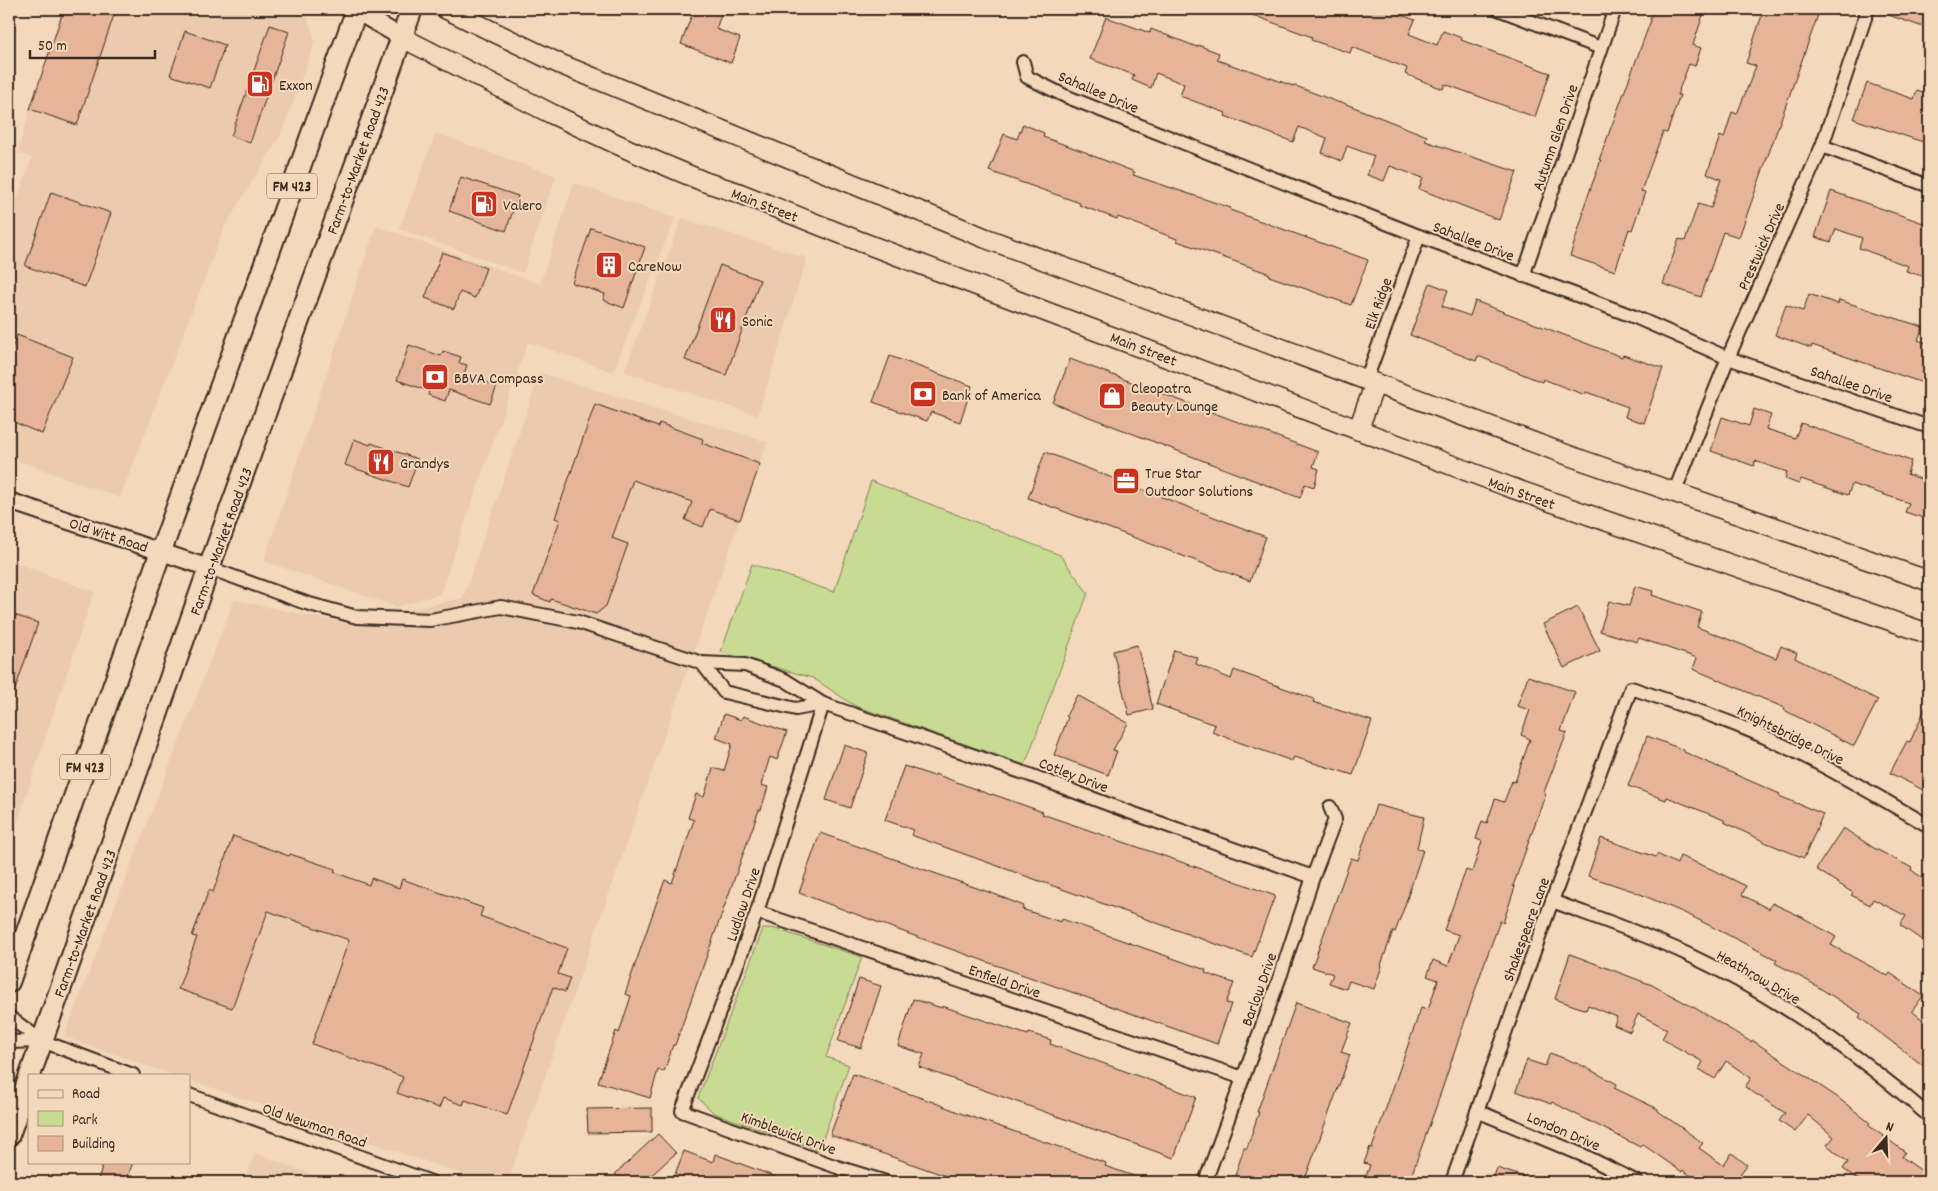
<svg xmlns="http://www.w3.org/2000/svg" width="1938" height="1191" viewBox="0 0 1938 1191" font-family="Dekko,sans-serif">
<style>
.built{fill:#eccaae}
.green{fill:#c7dc92;stroke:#818358}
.building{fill:#e6b499;stroke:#3b2a1e}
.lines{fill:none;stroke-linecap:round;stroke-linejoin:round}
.minor-casing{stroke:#3b2a1e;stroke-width:16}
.tertiary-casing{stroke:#3b2a1e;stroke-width:20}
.secondary-casing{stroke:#3b2a1e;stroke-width:22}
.primary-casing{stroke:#3b2a1e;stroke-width:24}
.minor{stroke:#f4d8bb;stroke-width:12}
.tertiary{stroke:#f4d8bb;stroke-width:16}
.secondary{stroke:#f4d8bb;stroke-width:19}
.primary{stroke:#f4d8bb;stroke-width:20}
.labels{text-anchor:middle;stroke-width:4;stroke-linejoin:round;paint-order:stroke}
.shield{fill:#f4d8bb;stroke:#725e4d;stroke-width:1}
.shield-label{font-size:15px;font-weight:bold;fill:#3b2a1e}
.poi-label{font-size:16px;fill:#3b2a1e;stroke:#f4d8bb;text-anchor:start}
.street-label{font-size:16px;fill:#3b2a1e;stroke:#f4d8bb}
</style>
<rect width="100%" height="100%" fill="#f4d8bb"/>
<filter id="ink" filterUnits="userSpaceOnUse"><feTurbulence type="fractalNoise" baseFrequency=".02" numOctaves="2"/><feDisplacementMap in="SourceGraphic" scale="10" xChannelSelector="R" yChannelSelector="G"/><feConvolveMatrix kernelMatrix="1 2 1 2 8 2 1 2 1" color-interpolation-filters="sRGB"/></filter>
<g filter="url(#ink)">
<g class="built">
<polygon points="62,9 296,9 307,15 315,42 281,135 225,226 120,498 9,457 9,221 32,158 17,152"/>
<polygon points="436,133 556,176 523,273 399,229"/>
<polygon points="574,183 675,218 613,372 528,342 440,594 397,607 264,561 376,226 540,284"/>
<polygon points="682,218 807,258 758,415 624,372"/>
<polygon points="540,373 767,442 508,1182 486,1182 189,1080 189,1075 173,1075 64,1037 234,600 345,623 463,598"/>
<polygon points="9,560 94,592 9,847"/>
<polygon points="255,1153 332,1182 244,1182"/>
</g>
<g class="green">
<polygon points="871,481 1060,555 1088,593 1025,765 855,706 813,678 721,652 752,564 834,592"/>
<polygon points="772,928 862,957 826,1057 849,1065 819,1150 714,1113 698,1098 763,929"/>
</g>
<g class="building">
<polygon points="64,9 116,9 77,125 30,109"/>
<polygon points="694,9 723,9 716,29 740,38 731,63 681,44"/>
<polygon points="1240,9 1385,9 1415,20 1409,34 1437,45 1443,31 1462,38 1461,40 1550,73 1535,117 1445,84 1443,89 1405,74 1407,68 1352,47 1350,53 1311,40 1312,37 1239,10"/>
<polygon points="1653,9 1705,9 1693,45 1701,48 1695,66 1689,64 1677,95 1680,95 1667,133 1663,132 1641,191 1645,192 1632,230 1629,229 1615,271 1570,256 1584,212 1582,212 1601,160 1599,160 1651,20 1650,20"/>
<polygon points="1764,9 1801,9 1818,15 1739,237 1723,232 1701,297 1663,284 1679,239 1685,241 1698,204 1711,208 1721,179 1707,174 1720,136 1724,138 1732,112 1737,114 1756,66 1746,63"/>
<polygon points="1878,9 1929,9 1929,29 1877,11"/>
<polygon points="1106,17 1150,33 1151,29 1197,47 1198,45 1219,53 1217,60 1243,69 1243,68 1293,86 1293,85 1340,103 1341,102 1427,136 1425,141 1517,172 1499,220 1419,189 1423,178 1390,166 1384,181 1367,175 1374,156 1347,146 1342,161 1322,153 1327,138 1299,127 1293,142 1225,116 1226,113 1180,96 1184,84 1156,73 1151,88 1132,80 1134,75 1090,59"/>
<polygon points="270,25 289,32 250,143 231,136"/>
<polygon points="185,31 225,45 210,88 170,75"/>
<polygon points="1867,83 1914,99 1917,91 1929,95 1929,144 1854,119"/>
<polygon points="1023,124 1044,133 1043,137 1088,153 1088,154 1135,172 1133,175 1231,208 1230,210 1368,260 1351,305 1269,276 1270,274 1177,241 1177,239 1118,217 1117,219 1079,205 1080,203 989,171 1004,134 1017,139"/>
<polygon points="461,177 518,196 506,231 449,211"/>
<polygon points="1831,191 1929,225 1929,278 1906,271 1908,266 1859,248 1862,238 1836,229 1831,242 1815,237"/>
<polygon points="51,192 111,213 85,287 25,266"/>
<polygon points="591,228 645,247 624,308 603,300 605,294 572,283"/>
<polygon points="442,252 486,268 475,298 460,292 454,309 425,298"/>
<polygon points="720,265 760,280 726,375 685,360"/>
<polygon points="1430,283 1448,290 1442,306 1470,316 1475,301 1622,357 1623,355 1663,368 1644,423 1625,417 1628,407 1586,392 1585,395 1543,379 1542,382 1478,356 1476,361 1410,335"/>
<polygon points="1809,294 1838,304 1839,300 1923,327 1918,340 1929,344 1929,385 1812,345 1811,348 1775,335 1786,305 1803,311"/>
<polygon points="17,335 73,357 42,434 9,420 9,357"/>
<polygon points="409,345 441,356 443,351 461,357 459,363 467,365 464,374 497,386 490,404 449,390 445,401 428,395 429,391 397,380"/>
<polygon points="890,356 972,386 960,422 931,412 927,421 873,402"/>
<polygon points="1070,359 1318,452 1313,467 1319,469 1314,487 1305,484 1300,498 1053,403"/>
<polygon points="595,404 658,427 659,423 703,439 702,443 760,464 740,520 710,509 703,527 685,520 692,502 633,480 612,538 628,544 606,606 596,614 551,599 550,602 533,595 560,520 555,518"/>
<polygon points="1754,409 1771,415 1766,429 1795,438 1801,423 1911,461 1907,474 1929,482 1929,520 1905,512 1909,503 1852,484 1848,495 1801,479 1799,484 1785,479 1787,472 1755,461 1754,466 1711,451 1722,417 1749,426"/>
<polygon points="354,439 370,445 371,443 418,459 408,487 345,465"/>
<polygon points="1045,452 1266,537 1250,581 1028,498"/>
<polygon points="1635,586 1653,591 1652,595 1702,612 1697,627 1776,658 1781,646 1797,653 1795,658 1878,700 1854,746 1784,710 1785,708 1693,669 1697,658 1639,638 1637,642 1600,631 1609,601 1629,606"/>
<polygon points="1578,607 1600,651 1564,668 1543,624"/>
<polygon points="9,613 38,623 11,701 9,701"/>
<polygon points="1137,645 1153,709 1129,715 1113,651"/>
<polygon points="1174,650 1198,658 1196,664 1231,679 1234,670 1314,699 1313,702 1372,721 1353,775 1294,757 1292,761 1241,743 1212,732 1215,725 1156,704"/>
<polygon points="1528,676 1575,692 1561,731 1567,733 1544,792 1546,793 1513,886 1515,887 1503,923 1500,921 1483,967 1436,1107 1409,1182 1364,1182 1370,1165 1364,1163 1370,1147 1372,1148 1421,1008 1428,1010 1438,980 1427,976 1433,960 1448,966 1459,935 1444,930 1466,870 1472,872 1482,841 1476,839 1482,821 1487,823 1495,799 1504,802 1512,781 1515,782 1530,739 1521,735 1530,710 1517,706"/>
<polygon points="1077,695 1128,723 1113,750 1117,751 1108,775 1054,755 1068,717 1066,716"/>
<polygon points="1929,700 1929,793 1890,773 1907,741 1910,742"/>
<polygon points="724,714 741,720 743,716 787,732 777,760 770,757 761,785 768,787 761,810 759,810 746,846 675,1045 673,1045 664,1072 658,1070 650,1098 598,1082 616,1031 619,1033 631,996 625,994 656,904 665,880 672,883 694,820 688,818 696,794 704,797 713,768 724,771 732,744 716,738"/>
<polygon points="1647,736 1684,750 1684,752 1780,794 1779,796 1823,814 1804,858 1767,843 1724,822 1724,820 1667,797 1666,800 1628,786"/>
<polygon points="844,745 868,753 850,808 826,800"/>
<polygon points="904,766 934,776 935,774 991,795 992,794 1043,812 1042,814 1222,876 1275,896 1252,957 911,835 913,830 885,820"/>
<polygon points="1376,805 1424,817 1417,848 1423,850 1404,908 1395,932 1393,931 1381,965 1382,966 1374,989 1349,981 1346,989 1329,983 1333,974 1312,967 1351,858 1358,860"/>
<polygon points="1843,828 1874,848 1912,868 1911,870 1929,882 1929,945 1900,925 1906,916 1873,899 1870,905 1851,895 1853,893 1816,869"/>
<polygon points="820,833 994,894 1024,906 1022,909 1061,922 1062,919 1206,970 1205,973 1234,983 1226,1003 1231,1004 1217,1044 920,938 799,893"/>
<polygon points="233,836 289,856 290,854 335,869 334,872 369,885 371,878 399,888 402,879 483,908 480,916 567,948 558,974 570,978 565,992 553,987 507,1115 465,1100 463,1105 443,1098 439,1108 397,1093 403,1077 312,1044 349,940 268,911 232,1008 178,989 197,937 192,936 209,890 213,892"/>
<polygon points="1601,838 1656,857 1657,854 1677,864 1680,856 1711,869 1746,886 1742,895 1769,909 1772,903 1802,917 1836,937 1831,945 1888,976 1890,973 1923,996 1912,1011 1929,1025 1929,1070 1859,1017 1861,1014 1810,982 1775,963 1777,960 1689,915 1633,891 1588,876"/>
<polygon points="1570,954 1652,985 1695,1008 1751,1042 1752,1040 1837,1097 1870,1123 1868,1125 1905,1152 1902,1157 1929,1176 1929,1182 1862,1182 1843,1169 1848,1162 1827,1145 1834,1137 1808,1115 1795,1132 1779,1121 1785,1113 1745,1087 1751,1078 1726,1061 1715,1079 1699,1069 1703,1062 1662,1039 1667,1029 1638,1014 1630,1032 1614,1025 1617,1017 1588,1005 1586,1010 1555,999"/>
<polygon points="859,979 881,986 861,1048 838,1041"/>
<polygon points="913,999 942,1008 942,1006 1028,1035 1029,1033 1051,1040 1050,1044 1196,1097 1174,1158 919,1067 924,1054 898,1046"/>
<polygon points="1296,1003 1352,1023 1341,1052 1350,1055 1304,1182 1233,1182 1244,1148 1247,1148 1259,1112 1257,1112"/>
<polygon points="1550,1053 1579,1064 1617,1084 1614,1088 1658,1109 1658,1111 1703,1143 1699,1148 1723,1165 1732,1153 1747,1165 1734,1182 1699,1182 1683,1170 1682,1172 1642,1144 1640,1147 1552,1102 1551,1104 1516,1091 1527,1060 1545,1066"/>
<polygon points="853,1074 933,1102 963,1114 1106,1163 1105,1166 1145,1180 1145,1182 963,1182 830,1135"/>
<polygon points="652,1108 652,1132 588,1133 587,1109"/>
<polygon points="658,1134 676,1153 644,1182 624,1182 615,1174"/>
<polygon points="684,1151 713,1162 715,1154 786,1181 786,1182 672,1182"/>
<polygon points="104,1162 133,1162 126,1182 97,1182"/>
<polygon points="1497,1168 1533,1180 1532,1182 1492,1182"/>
</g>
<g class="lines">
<g class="minor-casing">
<g id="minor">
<polyline points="1498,9 1601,48"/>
<polyline points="1023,62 1027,77 1065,96 1419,236 1635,317 1728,358 1929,427"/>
<polyline points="1822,146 1929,186"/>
<polyline points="1523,276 1615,9"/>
<polyline points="1366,380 1419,236"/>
<polyline points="1674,493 1728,358 1822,146 1868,9"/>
<polyline points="209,568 306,603 357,617 430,620 501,607 578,622 702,663 745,665 785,680 823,704 1030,775 1129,812 1313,877"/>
<polyline points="702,663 724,692 796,709 823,704"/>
<polyline points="823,704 757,912 682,1111 837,1167 886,1182"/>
<path d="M1552,901C1597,918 1643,933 1687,954C1774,995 1857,1053 1929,1116"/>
<polyline points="757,912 1243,1078"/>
<polyline points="9,1017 42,1041 133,1075"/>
<polyline points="9,1042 42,1041"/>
<polyline points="189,1095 431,1182"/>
<polyline points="1477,1111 1585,1156 1637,1182"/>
<polyline points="1205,1182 1281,974 1313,877 1335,819 1330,807"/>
<path d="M1452,1182L1552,901L1631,688C1681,705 1732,721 1780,744C1831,768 1880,798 1929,826"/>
</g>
</g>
<g class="tertiary-casing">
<g id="tertiary">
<polyline points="353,9 401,37"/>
<polyline points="9,501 209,568"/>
</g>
</g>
<g class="secondary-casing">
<g id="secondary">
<polyline points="446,9 560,64 985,238 1573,457 1929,581"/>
<polyline points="401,37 552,114 634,152 705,182 739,193 859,241 1512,488 1929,634"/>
<polyline points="1358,430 1375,384"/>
</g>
</g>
<g class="primary-casing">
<g id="primary">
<polyline points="9,982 161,551 357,9"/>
<polyline points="30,1075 209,568 412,9"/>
<polyline points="9,1135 29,1078"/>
</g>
</g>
<use href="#minor" class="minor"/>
<use href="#tertiary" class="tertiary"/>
<use href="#secondary" class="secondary"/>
<use href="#primary" class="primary"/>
</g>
</g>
<defs>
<g id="fuel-square" transform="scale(1.4375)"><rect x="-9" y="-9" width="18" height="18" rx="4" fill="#c8321e" stroke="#f4d8bb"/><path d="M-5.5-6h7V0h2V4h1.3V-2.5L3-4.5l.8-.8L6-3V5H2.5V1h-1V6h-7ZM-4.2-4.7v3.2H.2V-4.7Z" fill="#fff"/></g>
<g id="building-square" transform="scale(1.4375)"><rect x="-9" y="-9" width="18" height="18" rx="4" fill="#c8321e" stroke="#f4d8bb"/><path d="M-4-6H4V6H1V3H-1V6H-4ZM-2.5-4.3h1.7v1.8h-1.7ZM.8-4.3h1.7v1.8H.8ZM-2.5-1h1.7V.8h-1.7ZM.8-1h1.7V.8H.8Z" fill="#fff"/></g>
<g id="restaurant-square" transform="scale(1.4375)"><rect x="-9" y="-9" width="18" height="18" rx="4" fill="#c8321e" stroke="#f4d8bb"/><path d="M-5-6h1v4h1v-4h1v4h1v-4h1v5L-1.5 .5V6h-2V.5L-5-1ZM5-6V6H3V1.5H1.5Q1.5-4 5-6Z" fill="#fff"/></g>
<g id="bank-square" transform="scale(1.4375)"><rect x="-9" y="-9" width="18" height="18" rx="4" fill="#c8321e" stroke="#f4d8bb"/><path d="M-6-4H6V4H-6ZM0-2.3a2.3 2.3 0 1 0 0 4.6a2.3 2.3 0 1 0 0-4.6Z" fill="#fff"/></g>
<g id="shop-square" transform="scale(1.4375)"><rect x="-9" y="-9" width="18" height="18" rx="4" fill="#c8321e" stroke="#f4d8bb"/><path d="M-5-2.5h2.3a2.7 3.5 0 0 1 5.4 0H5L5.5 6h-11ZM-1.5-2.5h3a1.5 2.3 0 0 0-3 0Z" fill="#fff"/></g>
<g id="office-square" transform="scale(1.4375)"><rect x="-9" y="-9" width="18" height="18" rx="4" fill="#c8321e" stroke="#f4d8bb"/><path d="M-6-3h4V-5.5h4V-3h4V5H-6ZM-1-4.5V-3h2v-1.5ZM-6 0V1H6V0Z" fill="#fff"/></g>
</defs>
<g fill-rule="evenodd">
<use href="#fuel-square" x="260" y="84"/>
<use href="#fuel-square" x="484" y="204"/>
<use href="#building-square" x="609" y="265"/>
<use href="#restaurant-square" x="723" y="320"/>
<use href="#bank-square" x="435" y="377"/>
<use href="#bank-square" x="923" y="394"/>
<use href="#shop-square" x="1112" y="396"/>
<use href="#restaurant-square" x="381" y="462"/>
<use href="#office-square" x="1126" y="481"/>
</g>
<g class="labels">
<g class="shield">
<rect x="267" y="173.5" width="50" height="25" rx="4"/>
<rect x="60" y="754.5" width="50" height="25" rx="4"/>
</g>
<g class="shield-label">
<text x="292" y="191">FM 423</text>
<text x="85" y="772">FM 423</text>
</g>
<g class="poi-label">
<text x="279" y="90">Exxon</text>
<text x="503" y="210">Valero</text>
<text x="628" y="271">CareNow</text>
<text x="742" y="326">Sonic</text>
<text x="454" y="383">BBVA Compass</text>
<text x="1131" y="393">Cleopatra<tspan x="1131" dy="18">Beauty Lounge</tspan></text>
<text x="942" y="400">Bank of America</text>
<text x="400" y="468">Grandys</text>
<text x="1145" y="478">True Star<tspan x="1145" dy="18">Outdoor Solutions</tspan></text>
</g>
<g class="street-label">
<text transform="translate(1099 91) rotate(23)" y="6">Sahallee Drive</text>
<text transform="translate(1554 137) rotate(-71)" y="6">Autumn Glen Drive</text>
<text transform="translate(357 160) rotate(-70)" y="6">Farm-to-Market Road 423</text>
<text transform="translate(765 204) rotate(21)" y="6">Main Street</text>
<text transform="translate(1474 240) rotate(21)" y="6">Sahallee Drive</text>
<text transform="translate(1760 246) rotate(-66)" y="6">Prestwick Drive</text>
<text transform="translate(1377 303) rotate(-70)" y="6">Elk Ridge</text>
<text transform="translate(1144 348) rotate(21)" y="6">Main Street</text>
<text transform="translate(1852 383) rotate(19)" y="6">Sahallee Drive</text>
<text transform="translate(1522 492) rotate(20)" y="6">Main Street</text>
<text transform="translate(109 534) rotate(18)" y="6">Old Witt Road</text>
<text transform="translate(220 541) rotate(-70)" y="6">Farm-to-Market Road 423</text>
<text transform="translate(1791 734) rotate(26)" y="6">Knightsbridge Drive</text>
<text transform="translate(1074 774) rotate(21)" y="6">Cotley Drive</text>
<text transform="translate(742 904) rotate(-71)" y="6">Ludlow Drive</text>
<text transform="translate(84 923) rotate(-70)" y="6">Farm-to-Market Road 423</text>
<text transform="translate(1525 929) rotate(-70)" y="6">Shakespeare Lane</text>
<text transform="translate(1759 976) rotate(30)" y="6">Heathrow Drive</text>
<text transform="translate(1005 980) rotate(19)" y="6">Enfield Drive</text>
<text transform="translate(1258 989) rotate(-70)" y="6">Barlow Drive</text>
<text transform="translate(315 1124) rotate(19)" y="6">Old Newman Road</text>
<text transform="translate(1564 1130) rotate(23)" y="6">London Drive</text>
<text transform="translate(789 1132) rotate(20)" y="6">Kimblewick Drive</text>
</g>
</g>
<rect width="1938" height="1191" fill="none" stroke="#f4d8bb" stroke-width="30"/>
<rect x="15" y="15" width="1908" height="1161" fill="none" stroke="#3b2a1e" stroke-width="2" filter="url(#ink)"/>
<rect x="28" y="1074" width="162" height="90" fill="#f4d8bb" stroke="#aa927c"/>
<rect x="38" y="1090" width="25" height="8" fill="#f4d8bb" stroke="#aa927c"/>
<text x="72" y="1098" font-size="15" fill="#3b2a1e">Road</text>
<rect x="38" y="1111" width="25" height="15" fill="#c7dc92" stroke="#aa927c"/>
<text x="72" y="1124" font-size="15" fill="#3b2a1e">Park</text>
<rect x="38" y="1136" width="25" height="15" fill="#e6b499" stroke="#aa927c"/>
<text x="72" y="1148" font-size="15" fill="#3b2a1e">Building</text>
<g transform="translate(1886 1138) rotate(19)" stroke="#f4d8bb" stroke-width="4" paint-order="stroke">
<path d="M0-4L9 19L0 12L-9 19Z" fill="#3b2a1e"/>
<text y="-8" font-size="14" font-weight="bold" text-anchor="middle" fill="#3b2a1e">N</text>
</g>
<path d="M30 50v8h125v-8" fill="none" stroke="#3b2a1e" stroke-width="2.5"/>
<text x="38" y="50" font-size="15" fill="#3b2a1e" stroke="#f4d8bb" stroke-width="4" paint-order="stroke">50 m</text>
</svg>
